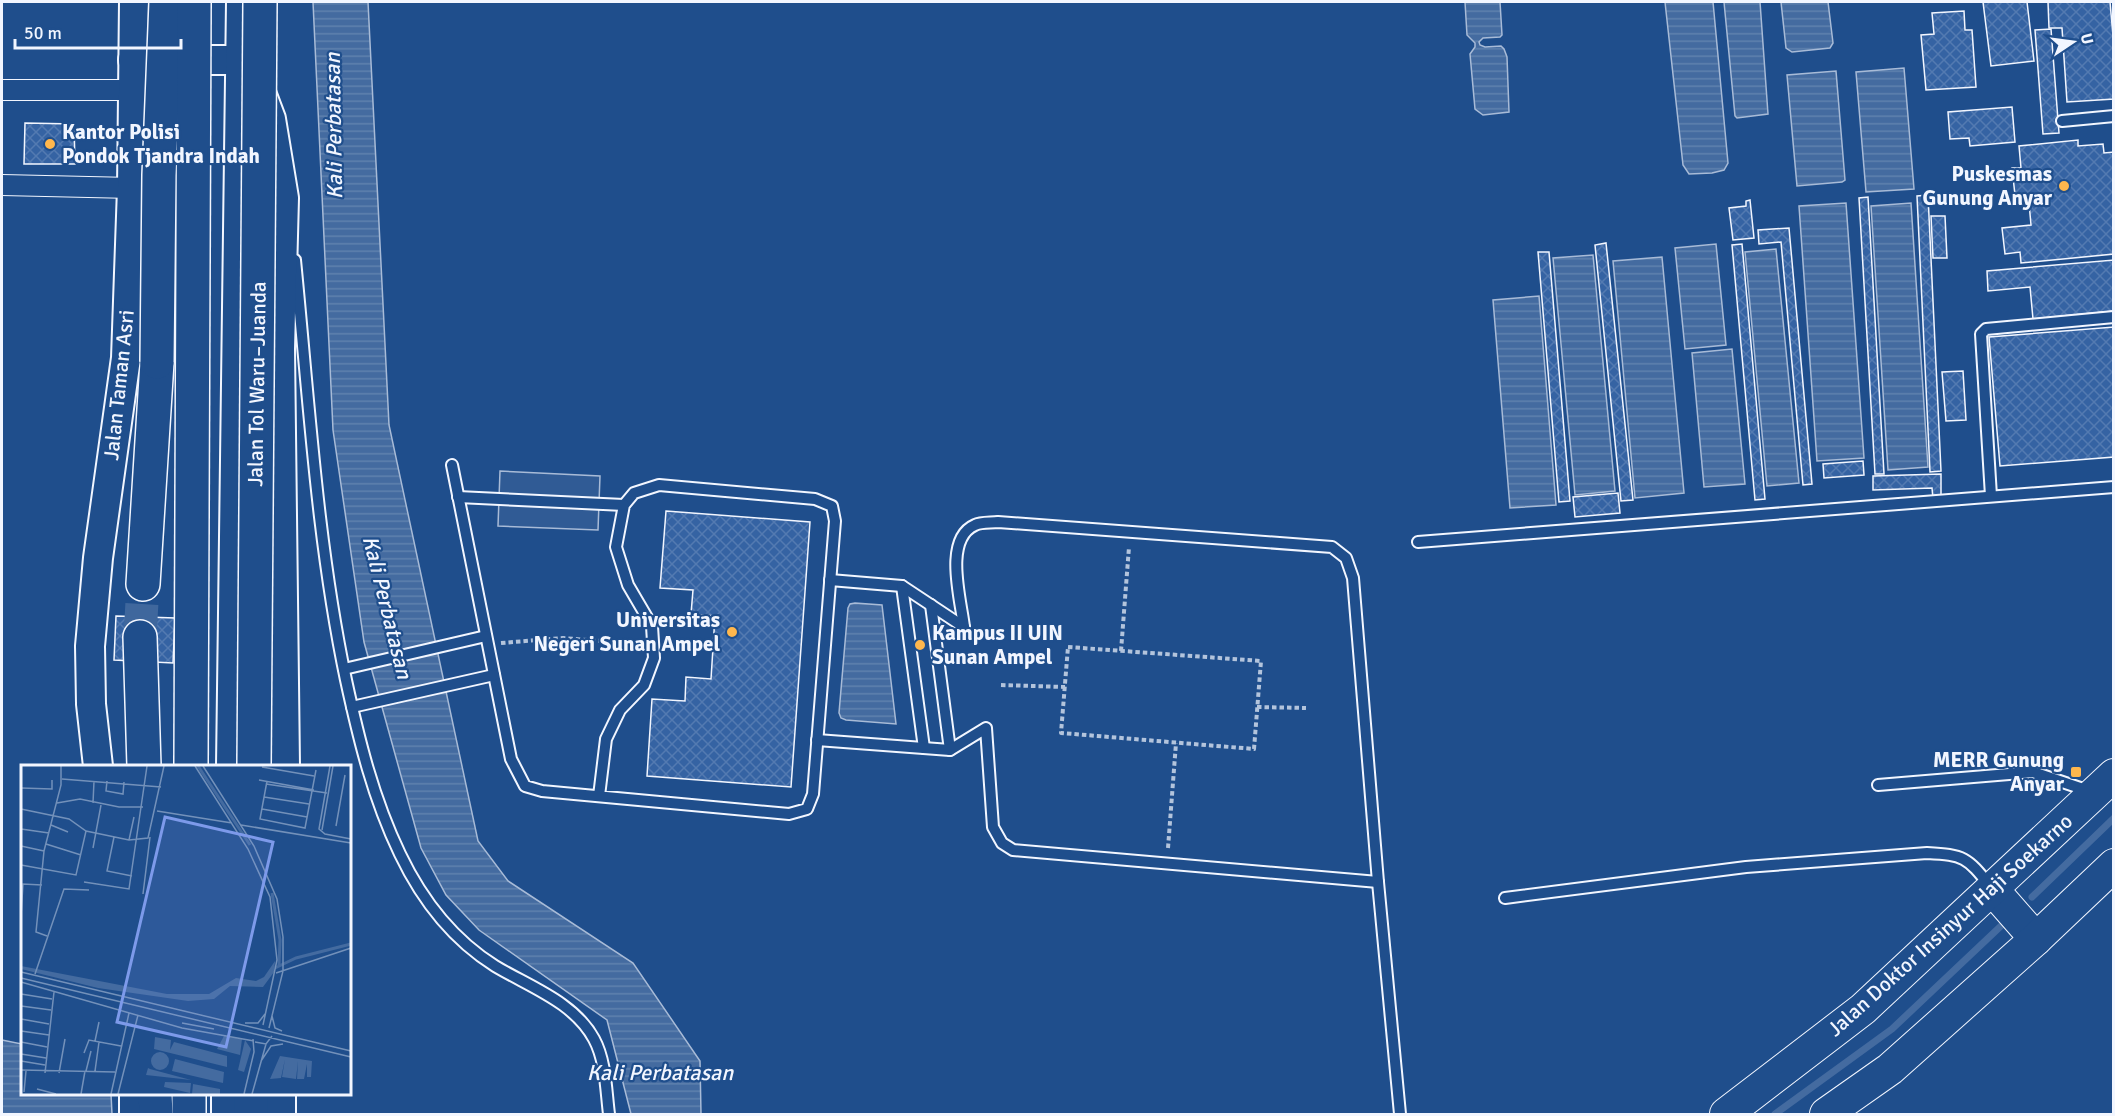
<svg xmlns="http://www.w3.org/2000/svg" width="2115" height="1116" viewBox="0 0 2115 1116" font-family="Signika,sans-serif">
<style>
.pitch{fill:#305b95;stroke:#a8bbd7;stroke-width:1.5}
.water{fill:url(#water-rules);stroke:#a8bbd7;stroke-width:1.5}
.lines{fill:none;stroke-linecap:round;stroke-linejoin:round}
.stream{stroke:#446ba0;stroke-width:7}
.building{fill:url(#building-cross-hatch);stroke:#f2f6ff;stroke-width:1.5}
.motorway-tunnel{stroke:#3f679d;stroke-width:33;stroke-dasharray:33 16;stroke-linecap:butt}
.service-casing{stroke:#f2f6ff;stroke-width:14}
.minor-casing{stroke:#f2f6ff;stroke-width:22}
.secondary-casing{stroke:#f2f6ff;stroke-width:32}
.primary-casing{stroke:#f2f6ff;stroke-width:34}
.motorway-casing{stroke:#f2f6ff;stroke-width:36}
.path{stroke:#b3c4dc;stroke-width:4;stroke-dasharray:4.5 3;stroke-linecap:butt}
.service{stroke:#1f4e8c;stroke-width:10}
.minor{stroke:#1f4e8c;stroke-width:20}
.secondary{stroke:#1f4e8c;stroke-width:28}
.primary{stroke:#1f4e8c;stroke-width:32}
.motorway{stroke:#1f4e8c;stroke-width:33}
.motorway-bridge-casing{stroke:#f2f6ff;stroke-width:36;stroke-linecap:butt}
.motorway-bridge{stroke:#1f4e8c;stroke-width:33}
.poi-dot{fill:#ffb74d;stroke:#1f4e8c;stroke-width:2}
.labels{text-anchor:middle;stroke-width:4.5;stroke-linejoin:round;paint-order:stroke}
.poi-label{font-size:21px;font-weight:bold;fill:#f2f6ff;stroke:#1f4e8c;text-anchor:end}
.street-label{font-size:21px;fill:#f2f6ff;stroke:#1f4e8c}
.water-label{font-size:22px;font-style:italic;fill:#f2f6ff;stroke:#1f4e8c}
.inset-river{fill:none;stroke:#446ba0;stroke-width:3}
.inset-road{fill:none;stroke:#7391ba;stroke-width:1.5}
.view{fill:#7d9aea;fill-opacity:0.15;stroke:#7d9aea;stroke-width:3}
.inset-edge{fill:none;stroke:#f2f6ff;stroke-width:3}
</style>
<defs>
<pattern id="water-rules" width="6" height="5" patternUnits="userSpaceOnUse" patternTransform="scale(1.5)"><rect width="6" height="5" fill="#446ba0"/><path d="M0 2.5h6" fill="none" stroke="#5f81ae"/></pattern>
<pattern id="building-cross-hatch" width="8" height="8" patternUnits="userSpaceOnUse" patternTransform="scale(1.5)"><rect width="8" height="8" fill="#3563a3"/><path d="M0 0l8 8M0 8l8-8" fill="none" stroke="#537ab1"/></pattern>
</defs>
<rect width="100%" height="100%" fill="#1f4e8c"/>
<polygon class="pitch" points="500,471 600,476 598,530 498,526"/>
<g class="water">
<polygon points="313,2 368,2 389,425 478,841 508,881 633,963 700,1061 701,1114 631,1114 607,1020 479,930 446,895 421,848 364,642 333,430"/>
<polygon points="1465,2 1500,2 1502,35 1500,37 1483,38 1479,42 1480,45 1485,47 1501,46 1504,49 1507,57 1509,112 1483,115 1475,109 1470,54 1475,47 1475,43 1467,35"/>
<polygon points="1665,2 1713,2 1728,163 1724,170 1712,173 1689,174 1683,165"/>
<polygon points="1724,2 1760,2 1768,114 1737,118 1735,116"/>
<polygon points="1781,2 1828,2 1833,43 1830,48 1792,52 1786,48"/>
<polygon points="1904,68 1914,189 1866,192 1856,72"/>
<polygon points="1836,71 1845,180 1842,182 1797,186 1787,75"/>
<polygon points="1846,203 1864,458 1817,461 1799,206"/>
<polygon points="1911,203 1928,467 1888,470 1871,206"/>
<polygon points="1716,244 1726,345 1685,349 1675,248"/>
<polygon points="1776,249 1799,483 1767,486 1745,252"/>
<polygon points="1593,255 1615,491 1575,495 1553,258"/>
<polygon points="1662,257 1684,493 1635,498 1613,261"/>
<polygon points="1539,296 1556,505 1510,508 1493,300"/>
<polygon points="1732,349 1745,484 1704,487 1692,353"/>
<polygon points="855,603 882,605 896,724 846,720 841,718 839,713 848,608 850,604"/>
<polygon points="2,1040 22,1044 22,1094 111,1094 112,1114 2,1114"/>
</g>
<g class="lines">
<g class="stream">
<polyline points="2032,897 2114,818"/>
<polyline points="1775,1114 1892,1029 2002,925"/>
</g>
</g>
<g class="building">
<polygon points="1983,2 2027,2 2034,61 1991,66"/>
<polygon points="2048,2 2110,2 2114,47 2114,99 2067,102 2062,28 2049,28"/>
<polygon points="1964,11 1965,30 1972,30 1976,87 1926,90 1921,35 1934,34 1932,13"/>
<polygon points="2051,29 2059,133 2043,134 2035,30"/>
<polygon points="2012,107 2015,142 1970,146 1969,138 1950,139 1948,112"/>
<polygon points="25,123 74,124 75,164 24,164"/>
<polygon points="2078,140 2078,146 2103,144 2104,153 2114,152 2114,254 2021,263 2020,252 2005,254 2002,228 2031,225 2029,203 2016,204 2012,168 2021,168 2019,146"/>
<polygon points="1928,195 1941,471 1930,472 1917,196"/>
<polygon points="1868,197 1884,474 1875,474 1859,198"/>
<polygon points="1750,200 1754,238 1733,240 1729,208 1746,206 1746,201"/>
<polygon points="1931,216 1945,216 1947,258 1933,258"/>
<polygon points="1789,228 1812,484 1803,485 1781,242 1759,244 1758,230"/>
<polygon points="1606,243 1633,500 1621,501 1595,245"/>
<polygon points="1742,244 1765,499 1755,500 1732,245"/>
<polygon points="1538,252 1549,252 1570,501 1559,502"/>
<polygon points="2114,260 2114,311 2033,319 2030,287 1988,291 1987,271"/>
<polygon points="2114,327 2114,457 2000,466 1989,337"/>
<polygon points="1963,371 1966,420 1946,421 1942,372"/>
<polygon points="1863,461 1864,475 1824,478 1823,464"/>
<polygon points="1941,474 1941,498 1933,499 1932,488 1873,490 1873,476"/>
<polygon points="1618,493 1620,513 1575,517 1573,497"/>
<polygon points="666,511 810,522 791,787 647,776 652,699 685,701 686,677 711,679 715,616 691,614 693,590 660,588"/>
<polygon points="116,616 175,618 173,663 114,660"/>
</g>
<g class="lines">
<polyline class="motorway-tunnel" points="140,637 143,584"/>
<g class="service-casing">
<g id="service">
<polyline points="2062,121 2114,116"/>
<path d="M295,260C309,401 317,542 346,680C359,740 373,798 400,854C422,900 452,939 495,966C530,987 574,1002 594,1039C606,1061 606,1091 609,1114"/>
<polyline points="452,465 511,759 525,786 542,791 789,814 807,809 813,794 835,521 832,506 815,499 659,485 634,493 624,505 616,547 628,585 652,626 654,658 644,685 620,710 606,739 599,796"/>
<polyline points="1991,496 1981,334 1986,329 2114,317"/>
<polyline points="458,497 624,505"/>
<polyline points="1418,542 2114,487"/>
<polyline points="830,580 902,586 964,627"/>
<polyline points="902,586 924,748"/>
<polyline points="931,605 950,750"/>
<path d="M964,627C961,600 943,539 975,525C981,522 991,523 998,522L1332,547L1346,558L1353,578L1378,882L1400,1114"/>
<polyline points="344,669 486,636"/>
<polyline points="352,707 494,675"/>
<polyline points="817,740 950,750 986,728 993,827 1002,843 1013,850 1378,882"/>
<polyline points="1878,785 2033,772 2092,792"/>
<path d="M1505,898L1746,867L1927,853C1964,855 1967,857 1990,886"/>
</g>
</g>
<g class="minor-casing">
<g id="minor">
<polyline points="2,90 134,90"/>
<polyline points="2,185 132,188"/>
</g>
</g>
<g class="secondary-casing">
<g id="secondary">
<polyline points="133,60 241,60 254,74 271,119 284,198 280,349 285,766"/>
<polyline points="98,766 91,704 90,646 98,558 126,358 132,188 134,2"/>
<polyline points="231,766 241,2"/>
<polyline points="134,1094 134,1114"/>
<polyline points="226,1114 226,1094"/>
<polyline points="281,1114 281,1094"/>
</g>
</g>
<g class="primary-casing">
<g id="primary">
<polyline points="1993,890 2036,939"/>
<polyline points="1726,1114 1863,1009 2114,775"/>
<polyline points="1826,1114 1890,1069 2036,939 2114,865"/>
</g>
</g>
<g class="motorway-casing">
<g id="motorway">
<polyline points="143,584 157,362"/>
<polyline points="140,637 144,766"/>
<polyline points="155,1094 156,1114"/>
<polyline points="189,1114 189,1094"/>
<polyline points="251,1114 251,1094"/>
</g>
</g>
<g class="path">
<polyline points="501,643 563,638 637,644"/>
<polygon points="1068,647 1261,661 1254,749 1061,733"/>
<polyline points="1121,651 1129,547"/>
<polyline points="1001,685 1065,687"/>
<polyline points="1257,707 1306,708"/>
<polyline points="1168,848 1176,743"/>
</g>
<use href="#service" class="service"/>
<use href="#minor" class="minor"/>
<use href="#secondary" class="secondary"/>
<use href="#primary" class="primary"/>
<use href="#motorway" class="motorway"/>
<g class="motorway-bridge-casing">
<g id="motorway-bridge">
<polyline points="157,362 159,175 166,2"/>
<polyline points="191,766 194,2"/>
<polyline points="254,766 260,2"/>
</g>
</g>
<use href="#motorway-bridge" class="motorway-bridge"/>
</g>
<g class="poi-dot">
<circle cx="50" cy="144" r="6"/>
<circle cx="2064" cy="186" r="6"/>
<circle cx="732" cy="632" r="6"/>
<circle cx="920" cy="645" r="6"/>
<rect x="2070" y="766" width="12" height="12" rx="3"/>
</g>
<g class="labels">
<g class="poi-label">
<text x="62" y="139" text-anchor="start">Kantor Polisi<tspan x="62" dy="24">Pondok Tjandra Indah</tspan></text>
<text x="2052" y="181">Puskesmas<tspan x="2052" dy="24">Gunung Anyar</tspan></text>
<text x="720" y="627">Universitas<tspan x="720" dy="24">Negeri Sunan Ampel</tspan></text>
<text x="932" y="640" text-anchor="start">Kampus II UIN<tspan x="932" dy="24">Sunan Ampel</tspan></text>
<text x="2064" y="767">MERR Gunung<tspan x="2064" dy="24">Anyar</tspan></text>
</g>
<g class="street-label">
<text transform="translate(257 384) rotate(-89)" y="7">Jalan Tol Waru–Juanda</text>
<text transform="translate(119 385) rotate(-84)" y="7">Jalan Taman Asri</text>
<text transform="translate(1950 925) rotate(-42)" y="7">Jalan Doktor Insinyur Haji Soekarno</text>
</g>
<g class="water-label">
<text transform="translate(333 126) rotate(-91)" y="8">Kali Perbatasan</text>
<text transform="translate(388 607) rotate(76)" y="8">Kali Perbatasan</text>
<text x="660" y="1080">Kali Perbatasan</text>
</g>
</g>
<g transform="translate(21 765)">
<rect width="330" height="330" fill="#1f4e8c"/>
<path d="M254,196L253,207L242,222L209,221L193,234L167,236L77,223L0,204V201L146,229H188L215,213L235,216L243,212ZM203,271L221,274L219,290L196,284ZM134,272L150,275L149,285L153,277L206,291V302L133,284ZM224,275L230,284L223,307L217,305ZM130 296a9 9 0 1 1 18 0a9 9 0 1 1-18 0ZM259,291L291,296L290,312H286V299L283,314H276L277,296L275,314L261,312L264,294L260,313L249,314ZM154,294L203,307L202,318L151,306ZM127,303L129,304L170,315L125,310ZM144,317L170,318L169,328L143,322ZM172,319L199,324V329H171Z" fill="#446ba0"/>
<path class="inset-river" d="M177,1L229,80M251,128L259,175L258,200M254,203L275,193L330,179"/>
<path class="inset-road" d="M174,1L227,84L249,132L256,195L242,260M182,1L233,81L256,134L262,172V206L248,263M309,1L298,64L304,69L330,74M241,2L293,11M41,14L140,22M238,15L293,25M86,16L85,26L102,29L103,17M246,16L239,54L284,63L295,5M245,19L306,28M0,23L31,24V15M243,32L288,39M36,38L59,34L98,42H122M72,38L73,16M0,44L48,54L65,66L108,75L127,73L143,1M241,44L286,52M136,46L211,58M30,60L47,67M220,60L330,78M315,61L324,10M0,64L28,68M301,65L312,1M93,72L86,106L111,111M108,75L113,52M25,79L60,90M0,81L23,86M72,83L80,40M0,100L55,110L65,66M63,117L108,124L126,1M122,129L129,72M0,151L2,119L21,120M26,171L15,167L23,86L40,20V1M0,207L330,286M255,208L330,183M14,209L43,124L68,125M0,213L330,292M0,217L161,263L233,276M0,229L31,234M0,241L30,245M251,251L254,263L261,266M0,254L28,259M161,258L193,264M224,258H237L244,249M0,266L28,270M74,276L78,257M0,277L26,282M234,277L245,279L251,271M63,288L68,275L100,281M0,289L25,293M0,296L24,300M240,296L250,281L262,279M0,305L94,307M65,306L70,286M74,306L78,277M24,308L33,227M38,308L44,274M16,324L35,329M3,327L5,306M60,329L64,306M90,329L108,248M97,329L117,250M223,329L233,287L232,274M231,329L245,279"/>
<path class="view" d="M144,52L252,77L205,282L96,257Z"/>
<rect width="330" height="330" class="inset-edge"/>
</g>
<rect width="2115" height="1116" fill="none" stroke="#f2f6ff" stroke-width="6"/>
<g transform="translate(2073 42) rotate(77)" stroke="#1f4e8c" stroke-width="4.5" paint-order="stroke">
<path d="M0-4.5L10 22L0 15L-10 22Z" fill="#f2f6ff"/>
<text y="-9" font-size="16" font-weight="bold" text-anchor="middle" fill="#f2f6ff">U</text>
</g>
<path d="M15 39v9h166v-9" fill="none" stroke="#f2f6ff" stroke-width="3"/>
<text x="24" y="39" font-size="18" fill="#f2f6ff" stroke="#1f4e8c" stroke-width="4.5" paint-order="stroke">50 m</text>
</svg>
